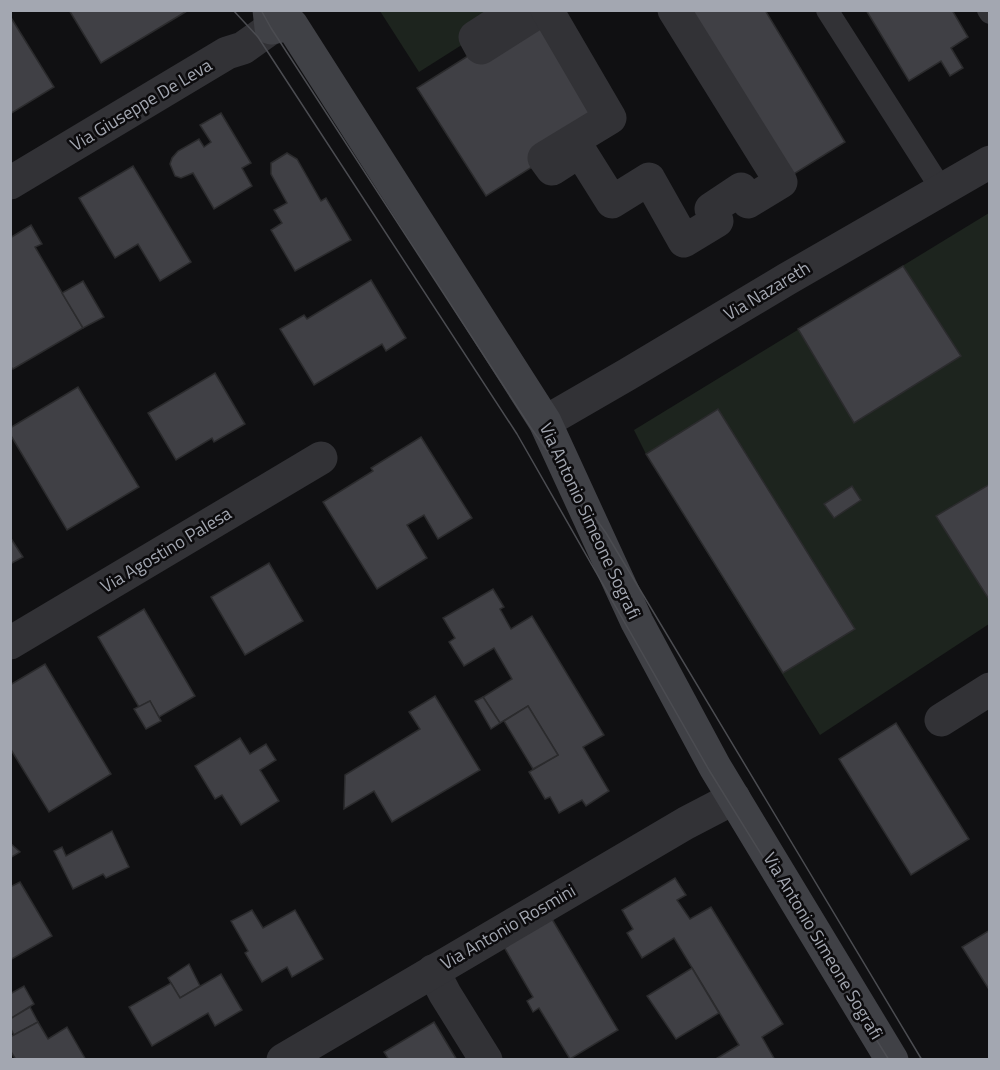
<svg xmlns="http://www.w3.org/2000/svg" width="1000" height="1070" viewBox="0 0 1000 1070" font-family="'Titillium Web',sans-serif">
<style>
.green{fill:#1d241e}
.building{fill:#404045;stroke:#2b2b2d;stroke-width:1.5}
.lines{fill:none;stroke-linecap:round;stroke-linejoin:round}
.lane{stroke:#323236;stroke-width:22}
.street{stroke:#323236;stroke-width:33}
.secondary{stroke:#404146;stroke-width:33}
.tram{stroke:#4b4c51;stroke-width:1.5}
.labels{text-anchor:middle;stroke-width:5;stroke-linejoin:round;paint-order:stroke}
.street-label{font-size:18px;fill:#a3a7b1;stroke:#0c0b0d}
</style>
<rect width="100%" height="100%" fill="#101012"/>
<g class="green">
<polygon points="507,10 509,15 419,72 380,11"/>
<polygon points="989,213 989,624 820,735 646,454 634,430"/>
</g>
<g class="building">
<polygon points="69,10 186,10 187,11 101,63"/>
<polygon points="541,10 610,118 486,196 417,88"/>
<polygon points="674,10 765,10 845,142 781,182"/>
<polygon points="866,10 952,10 968,37 951,48 963,68 950,76 941,61 909,81"/>
<polygon points="10,16 54,87 10,114"/>
<polygon points="221,113 251,163 242,168 252,186 214,209 193,173 181,178 175,176 170,164 172,158 178,151 199,139 204,147 211,142 200,125"/>
<polygon points="287,153 297,159 321,201 326,198 351,240 295,271 271,230 282,223 274,210 287,203 271,174 271,163"/>
<polygon points="133,166 191,262 160,281 138,244 115,258 79,198"/>
<polygon points="31,225 42,244 35,247 83,328 13,369 10,366 10,238"/>
<polygon points="903,266 961,356 854,423 798,329"/>
<polygon points="371,280 406,338 386,351 382,344 314,385 280,329 304,315 307,319"/>
<polygon points="83,281 104,317 83,328 62,293"/>
<polygon points="215,373 245,424 214,442 212,438 176,460 148,413"/>
<polygon points="78,387 139,487 67,530 10,434 10,428"/>
<polygon points="718,409 855,629 783,673 646,454"/>
<polygon points="421,437 472,518 438,539 424,515 407,525 427,558 377,589 323,502 373,471 371,468"/>
<polygon points="990,484 990,601 936,516"/>
<polygon points="852,486 861,500 834,518 824,504"/>
<polygon points="10,537 23,557 10,564"/>
<polygon points="269,563 303,621 245,655 211,597"/>
<polygon points="493,589 504,607 500,609 511,629 532,616 604,735 583,747 609,791 586,806 582,800 559,813 550,797 545,799 529,772 558,755 528,706 500,723 483,697 512,679 494,648 464,666 449,642 455,638 443,618"/>
<polygon points="144,609 195,696 159,717 150,701 139,707 98,637"/>
<polygon points="45,664 111,774 49,812 10,748 10,685"/>
<polygon points="435,696 480,770 392,822 374,791 344,809 345,775 420,729 409,712"/>
<polygon points="483,697 500,723 491,729 475,701"/>
<polygon points="150,701 161,721 146,729 134,709"/>
<polygon points="528,706 558,755 533,769 504,721"/>
<polygon points="896,723 969,839 911,875 839,759"/>
<polygon points="240,738 250,754 266,744 276,760 260,770 279,801 241,825 222,795 215,799 195,766"/>
<polygon points="112,831 129,867 106,878 103,874 73,889 54,851 62,847 66,856"/>
<polygon points="10,843 20,852 10,858"/>
<polygon points="675,878 686,895 677,900 690,919 711,907 783,1024 762,1037 775,1060 714,1060 739,1045 674,938 642,958 627,933 633,929 622,910"/>
<polygon points="20,882 52,936 10,960 10,887"/>
<polygon points="252,910 263,928 295,910 323,959 292,977 287,967 262,982 245,953 248,951 231,921"/>
<polygon points="552,919 618,1030 570,1059 539,1008 533,1012 527,1001 533,997 504,947"/>
<polygon points="990,930 990,991 962,947"/>
<polygon points="189,964 200,986 180,998 168,978"/>
<polygon points="692,968 719,1013 676,1039 647,996"/>
<polygon points="221,974 242,1010 215,1026 208,1013 152,1046 129,1007 171,983 180,998"/>
<polygon points="24,986 34,1004 10,1019 10,994"/>
<polygon points="30,1007 38,1022 14,1035 10,1027 10,1019"/>
<polygon points="38,1022 48,1039 67,1027 86,1060 16,1060 10,1050 10,1037"/>
<polygon points="434,1022 457,1060 389,1060 384,1052"/>
</g>
<g class="lines">
<g class="lane">
<polyline points="827,10 942,190"/>
<polyline points="988,10 990,13"/>
</g>
<g class="street">
<polyline points="507,10 509,15 475,37 481,48 541,10"/>
<polyline points="547,10 610,118 544,158 552,169 580,151 612,202 649,179 684,241 717,221 711,209 741,189 748,202 781,182 674,10"/>
<polyline points="10,183 227,53 243,48 271,28"/>
<polyline points="545,422 628,374 787,279 990,162"/>
<polyline points="10,643 321,458"/>
<polyline points="941,720 990,689"/>
<polyline points="433,971 445,994 486,1060"/>
<polyline points="283,1060 686,823 734,798"/>
</g>
<polyline class="secondary" points="269,10 271,28 291,24 545,422 637,622 715,767 892,1060"/>
<g class="tram">
<polyline points="233,10 258,37 517,434 709,770 889,1060"/>
<polyline points="261,10 271,28 531,428 606,533 922,1060"/>
</g>
</g>
<g class="labels">
<g class="street-label">
<text transform="translate(141 105) rotate(-31)" y="6">Via Giuseppe De Leva</text>
<text transform="translate(767 291) rotate(-31)" y="6">Via Nazareth</text>
<text transform="translate(590 521) rotate(65)" y="6">Via Antonio Simeone Sografi</text>
<text transform="translate(166 550) rotate(-31)" y="6">Via Agostino Palesa</text>
<text transform="translate(508 927) rotate(-30)" y="6">Via Antonio Rosmini</text>
<text transform="translate(823 946) rotate(59)" y="6">Via Antonio Simeone Sografi</text>
</g>
</g>
<rect width="1000" height="1070" fill="none" stroke="#a3a7b1" stroke-width="24"/>
</svg>
